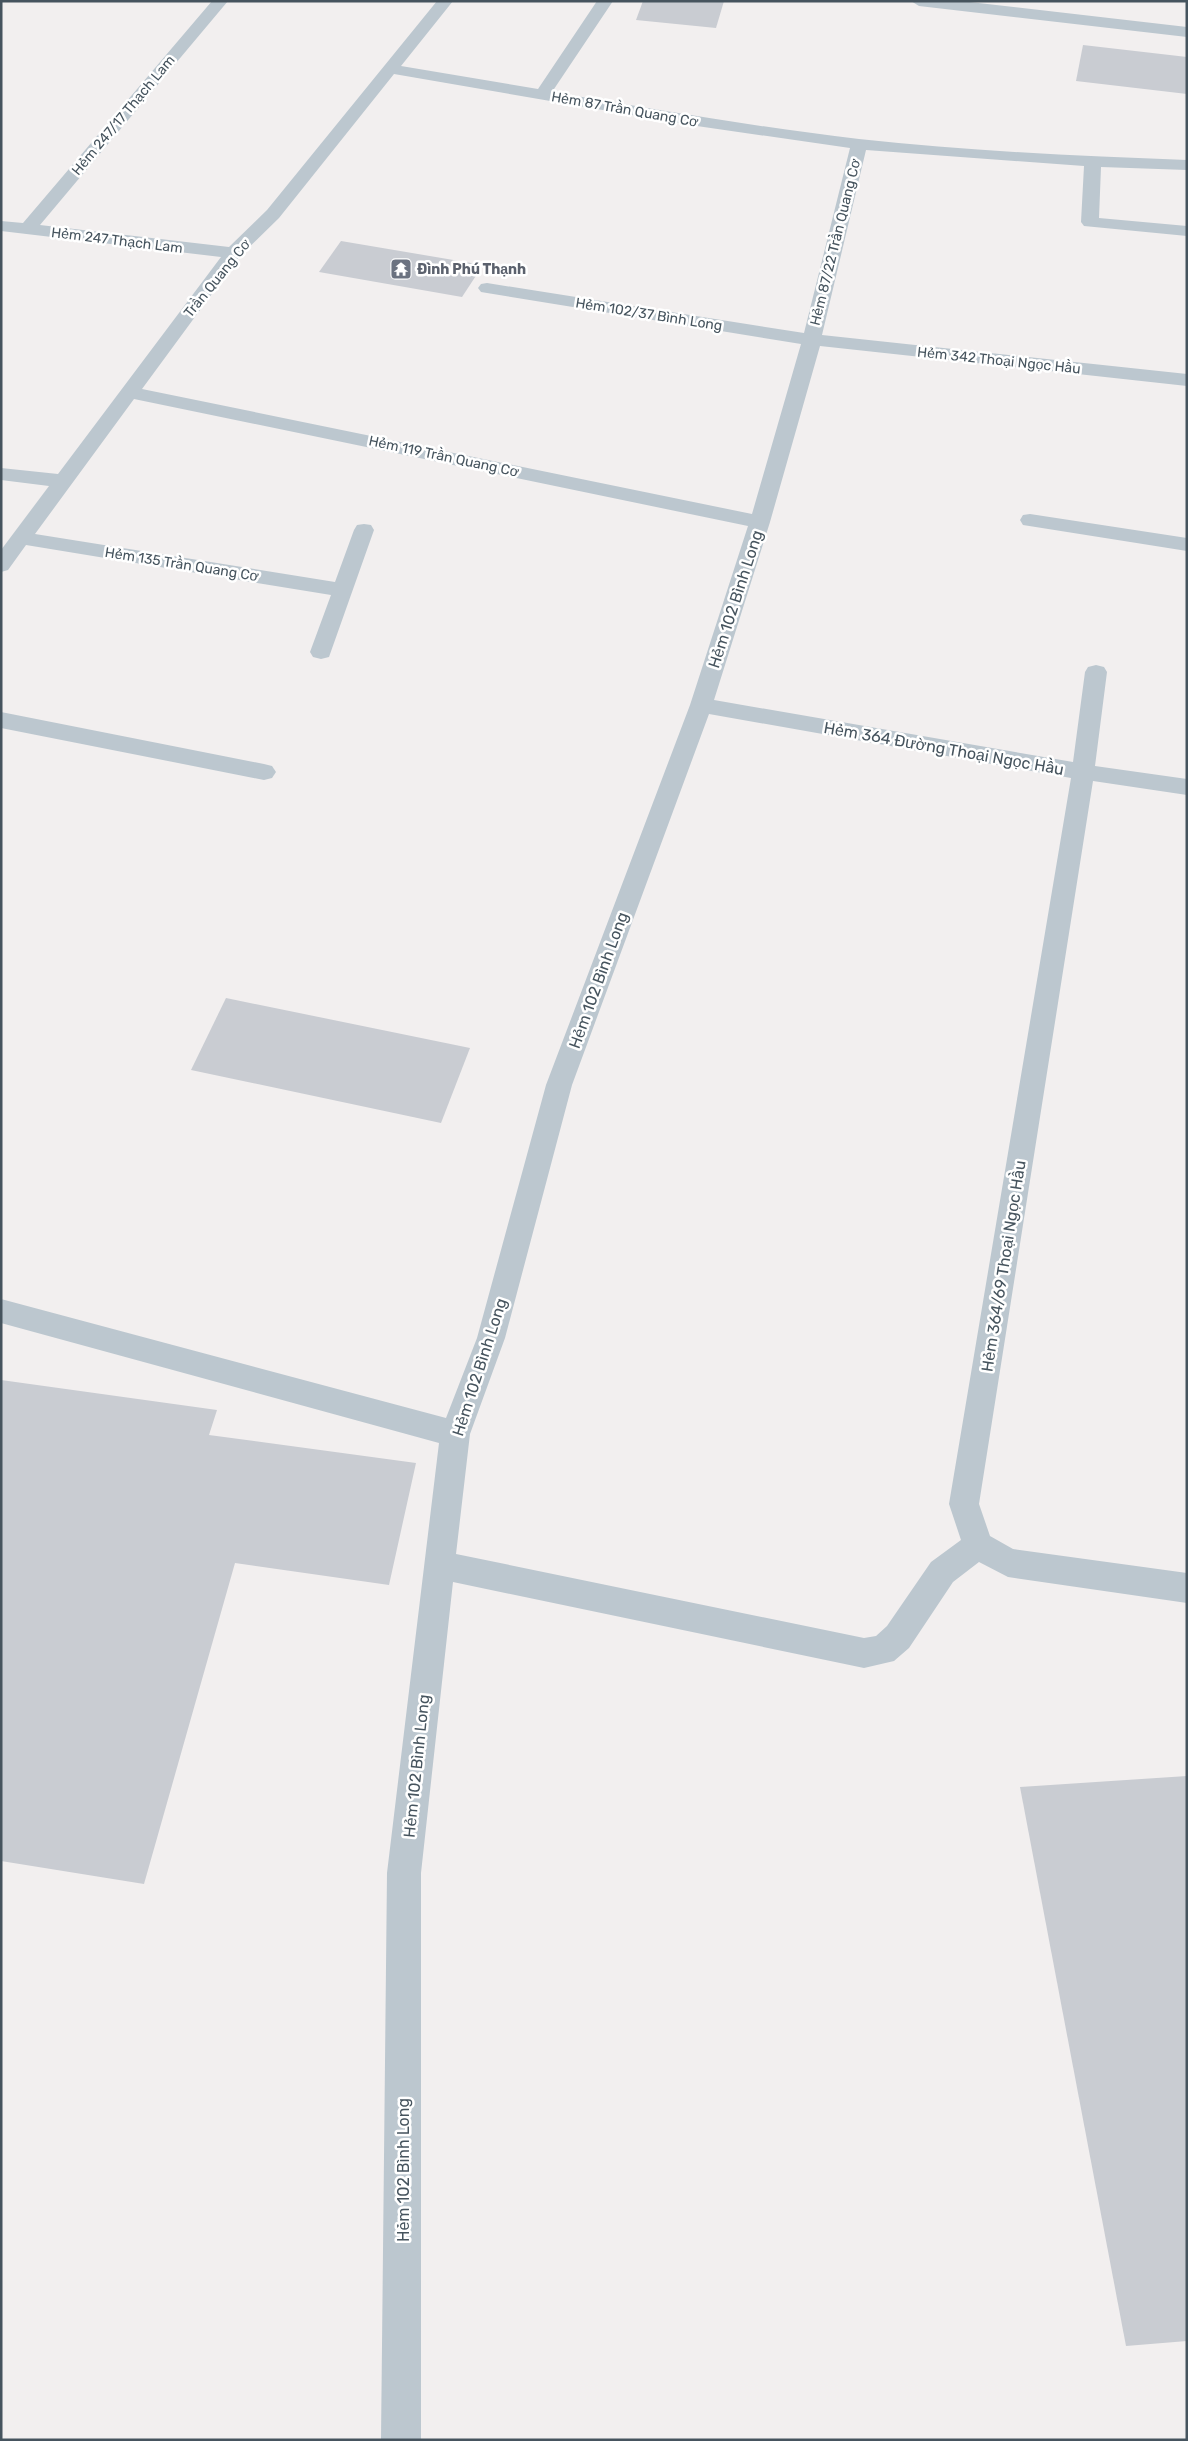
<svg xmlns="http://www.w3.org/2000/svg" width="1188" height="2441" viewBox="0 0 1188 2441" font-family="Rubik,sans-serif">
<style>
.building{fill:#c9ccd2}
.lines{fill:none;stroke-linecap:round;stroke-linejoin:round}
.minor{fill:#bcc7cf;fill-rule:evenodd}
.labels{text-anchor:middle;stroke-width:5;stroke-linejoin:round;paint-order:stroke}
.far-street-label{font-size:14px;fill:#46545e;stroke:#fff}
.far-worship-label{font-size:14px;font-weight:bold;fill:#5b616d;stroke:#fff;text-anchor:start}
.street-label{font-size:16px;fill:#46545e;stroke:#fff}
</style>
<rect width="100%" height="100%" fill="#f2efef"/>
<g class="building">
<polygon points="643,1 724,1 716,28 636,20"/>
<polygon points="1083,45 1187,57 1187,94 1076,81"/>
<polygon points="341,241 483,265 462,297 319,272"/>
<polygon points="226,998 470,1048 441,1123 191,1070"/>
<polygon points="1,1380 217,1410 209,1435 416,1463 389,1585 235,1563 144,1884 1,1861"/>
<polygon points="1187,1776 1187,2341 1126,2346 1020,1787"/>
</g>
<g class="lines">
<g class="minor">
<path d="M212,1H228L40,225L229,247L267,210L437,1H453L401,66L538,89L597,1H613L552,92C654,109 756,127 859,139C967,151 1078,156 1187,160V170L1101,167L1099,218L1187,226V236L1084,226L1081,222L1084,166L866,150L822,335L1187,374V386L820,346L770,522L714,700L1073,762L1085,672L1088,667L1096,665L1104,667L1107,672L1095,766L1187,779V795L1093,781L979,1504L990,1536L1013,1549L1187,1573V1603L1008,1577L979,1562L953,1582L909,1648L894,1661L864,1668L453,1582L421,1873V2440H381L387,1873L439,1443L1,1323V1299L446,1418L477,1338L546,1085L690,705L748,526L134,399L35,534L335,582L354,530L357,525L364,524L371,525L374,530L329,657L321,659L313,657L310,652L331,595L26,545L8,570L1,572V550L49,486L1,480V468L58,474L221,257L1,231V221L23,223ZM394,74L690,125L850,148L804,333L487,283L481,284L478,288L481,292L487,293L801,344L752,514L142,389L239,257L279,218ZM709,714L1071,778L949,1504L961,1540L931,1562L887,1626L876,1636L864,1638L456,1554L470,1434L505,1338L572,1085Z"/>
<polygon points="911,1 961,1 1187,27 1187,37 919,6"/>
<polygon points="1030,514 1187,538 1187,551 1023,525 1020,520 1023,515"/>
<polygon points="1,712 264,764 272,766 276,772 272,778 264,780 1,728"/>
</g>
</g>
<defs>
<g id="temple-square" transform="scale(1.125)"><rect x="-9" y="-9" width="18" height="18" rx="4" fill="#6b7280" stroke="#fff"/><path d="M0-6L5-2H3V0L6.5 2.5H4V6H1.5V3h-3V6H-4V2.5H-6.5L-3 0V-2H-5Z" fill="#fff"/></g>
</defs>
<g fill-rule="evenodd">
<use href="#temple-square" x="401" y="269"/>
</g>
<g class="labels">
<g class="far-street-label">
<text transform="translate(625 109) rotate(10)" y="5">Hẻm 87 Trần Quang Cơ</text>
<text transform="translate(123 115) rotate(-50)" y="5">Hẻm 247/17 Thạch Lam</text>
<text transform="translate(117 240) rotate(7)" y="5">Hẻm 247 Thạch Lam</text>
<text transform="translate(835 242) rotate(-76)" y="5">Hẻm 87/22 Trần Quang Cơ</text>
<text transform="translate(217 278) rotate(-51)" y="5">Trần Quang Cơ</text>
<text transform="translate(649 314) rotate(9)" y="5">Hẻm 102/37 Bình Long</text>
<text transform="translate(999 360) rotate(6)" y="5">Hẻm 342 Thoại Ngọc Hầu</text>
<text transform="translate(444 456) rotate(12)" y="5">Hẻm 119 Trần Quang Cơ</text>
<text transform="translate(182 564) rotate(9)" y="5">Hẻm 135 Trần Quang Cơ</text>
</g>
<g class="far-worship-label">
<text x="417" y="274">Đình Phú Thạnh</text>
</g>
<g class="street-label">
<text transform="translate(735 599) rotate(-72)" y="6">Hẻm 102 Bình Long</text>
<text transform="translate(944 748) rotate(10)" y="6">Hẻm 364 Đường Thoại Ngọc Hầu</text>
<text transform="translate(598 980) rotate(-70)" y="6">Hẻm 102 Bình Long</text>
<text transform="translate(1003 1266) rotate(-81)" y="6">Hẻm 364/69 Thoại Ngọc Hầu</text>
<text transform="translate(479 1367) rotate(-72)" y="6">Hẻm 102 Bình Long</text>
<text transform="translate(416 1766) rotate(-84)" y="6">Hẻm 102 Bình Long</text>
<text transform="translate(403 2170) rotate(-90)" y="6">Hẻm 102 Bình Long</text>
</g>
</g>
<rect width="1188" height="2441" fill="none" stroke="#46545e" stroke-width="5"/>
</svg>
